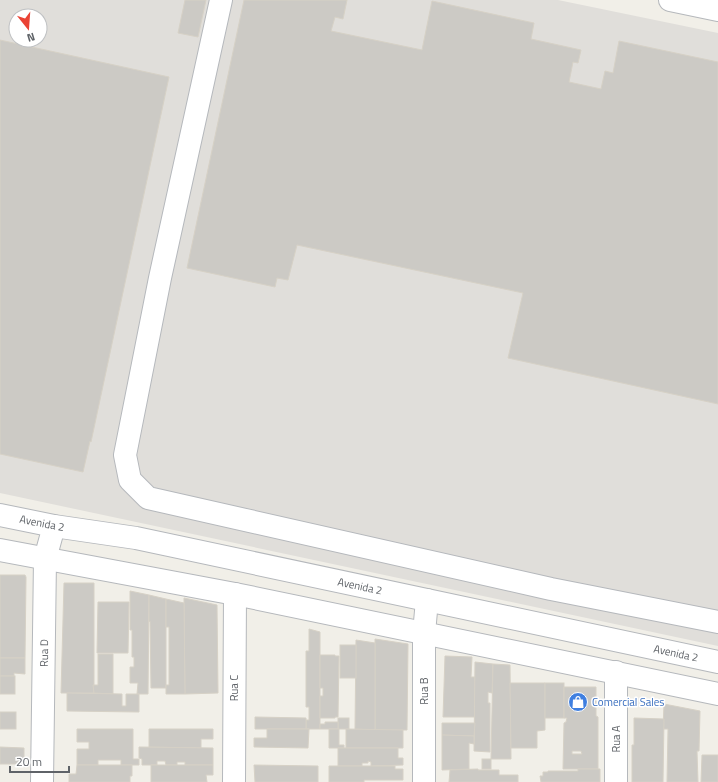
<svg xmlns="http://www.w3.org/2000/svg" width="718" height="782" viewBox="0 0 718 782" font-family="'Titillium Web',sans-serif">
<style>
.industrial{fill:#e0deda;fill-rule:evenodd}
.building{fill:#cccac5;stroke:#d6d1c6;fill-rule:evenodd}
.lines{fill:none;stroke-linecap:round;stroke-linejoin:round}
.minor-casing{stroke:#b5b8bc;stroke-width:24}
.minor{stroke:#fff;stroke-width:22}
.labels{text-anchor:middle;stroke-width:3;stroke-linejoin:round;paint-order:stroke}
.street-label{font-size:11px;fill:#5f6368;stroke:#fff}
.shop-label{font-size:11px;fill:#366cbe;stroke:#fff;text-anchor:start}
</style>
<rect width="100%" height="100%" fill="#f1efe8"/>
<path class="industrial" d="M0,0H558L718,33V646L0,493ZM16,16H40V40H16Z"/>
<g class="building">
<polygon points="185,0 206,0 198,37 178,33"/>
<polygon points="244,0 347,0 343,19 335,17 331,31 422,50 432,1 534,23 531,39 581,50 578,63 573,62 569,82 601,89 605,71 613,73 619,41 718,62 718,404 508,358 523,293 297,245 288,280 277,278 275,287 187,268"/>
<polygon points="0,40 169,77 91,442 90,441 83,472 0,454"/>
<polygon points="0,575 25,575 26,577 25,658 0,658"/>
<polygon points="64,583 94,583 94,693 61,693"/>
<polygon points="130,591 149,595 148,694 137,694 138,683 130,683 130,667 134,667 134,657 132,657 132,630 130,630"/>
<polygon points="149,595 166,599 166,688 151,688 150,621 149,622"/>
<polygon points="184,598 217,605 218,693 185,694"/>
<polygon points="166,599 184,603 185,694 166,694 166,685 169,685 169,627 166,627"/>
<polygon points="98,602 129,602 128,653 97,653"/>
<polygon points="309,629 320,632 320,729 306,729 306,720 309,720 309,707 306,707 306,651 309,651"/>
<polygon points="375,639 408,644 407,730 375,730"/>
<polygon points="356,640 375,643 375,730 355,729"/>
<rect x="340" y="645" width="16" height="33"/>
<polygon points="98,654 113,654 113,694 94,693 93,685 98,685"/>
<polygon points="320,655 335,655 335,656 339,656 338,717 335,717 335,718 320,718 320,696 323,696 323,688 320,688"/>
<polygon points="445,656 472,657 471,677 475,677 475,717 443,717"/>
<polygon points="0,658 25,658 25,674 14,673 14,676 0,676"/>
<polygon points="475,662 493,664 492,693 488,692 488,703 490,703 490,752 474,751"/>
<polygon points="493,664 510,665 511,759 491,759"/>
<rect x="0" y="676" width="15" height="18"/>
<polygon points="510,683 545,683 545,730 537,731 537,748 511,748"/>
<rect x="545" y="683" width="19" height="35"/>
<path d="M564,687H596V716L598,717V769H563L564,723L566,722L567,718H564ZM572,751H581L582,754H572Z"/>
<polygon points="67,693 122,694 122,706 126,706 126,694 139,694 139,712 67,711"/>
<polygon points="664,704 700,711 699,751 697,751 698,782 667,782 668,729 663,729"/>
<rect x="0" y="712" width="16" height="17"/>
<polygon points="255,717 306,718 306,729 255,729"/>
<rect x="338" y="718" width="11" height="11"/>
<polygon points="634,718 664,719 663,782 632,782 632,745 634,745"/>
<polygon points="325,722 338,722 338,729 320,729 320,724 325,724"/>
<polygon points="442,723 475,723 474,736 442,735"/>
<polygon points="77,729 133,729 133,759 139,759 139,765 121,765 121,760 98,760 98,765 77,765 77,749 89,749 89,742 77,742"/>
<polygon points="149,729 213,729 213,739 201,739 201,748 149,747"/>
<polygon points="267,729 309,729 308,748 254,747 254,738 267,738"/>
<polygon points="329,729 339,729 339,745 344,745 344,748 329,748"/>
<polygon points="346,729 403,730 403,748 346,748"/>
<polygon points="442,735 474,736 474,744 469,743 469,769 442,770"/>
<polygon points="0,747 24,748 24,764 0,764"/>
<polygon points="139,747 213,748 213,765 185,765 185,762 177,762 177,765 166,765 165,761 157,761 157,765 142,765 142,759 139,758"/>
<polygon points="338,748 398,748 398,758 403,758 403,765 371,766 371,762 368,761 368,763 362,763 362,766 338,766"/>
<polygon points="702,755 718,755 718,782 701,782"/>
<rect x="482" y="759" width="9" height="10"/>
<polygon points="77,765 132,765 132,776 130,776 130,782 69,782 69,774 76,774"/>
<polygon points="151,765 213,765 213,775 206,775 207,782 151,782"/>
<polygon points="254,765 318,766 318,782 255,782"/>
<polygon points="329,766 395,766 395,769 403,769 403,780 364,780 364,782 329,782"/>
<polygon points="478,769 478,770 499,770 499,775 518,775 518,782 449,782 450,770"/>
<polygon points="578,769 600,769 600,782 541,782 540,776 543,776 543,772 548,772 548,771 578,771"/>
</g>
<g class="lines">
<g class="minor-casing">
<g id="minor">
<polyline points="221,0 160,278 125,455 130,480 148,498 551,589 718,622"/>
<polyline points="670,0 718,10"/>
<polyline points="0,515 54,526 136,538 718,662"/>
<polyline points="0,550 235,594 718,694"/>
<polyline points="42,782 45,559 54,526"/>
<polyline points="234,782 235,594"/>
<polyline points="424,782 424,633 427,600"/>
<polyline points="616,782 616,672"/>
</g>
</g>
<use href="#minor" class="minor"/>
</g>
<defs>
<g id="shop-disc" transform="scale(1)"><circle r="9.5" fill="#3f7fe0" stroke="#fff"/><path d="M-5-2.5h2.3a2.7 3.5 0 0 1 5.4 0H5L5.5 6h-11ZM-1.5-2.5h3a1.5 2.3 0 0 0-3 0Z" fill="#fff"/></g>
</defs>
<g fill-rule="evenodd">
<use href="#shop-disc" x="578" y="702"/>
</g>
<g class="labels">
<g class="street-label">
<text transform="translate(42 523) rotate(11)" y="4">Avenida 2</text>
<text transform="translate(360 586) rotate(12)" y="4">Avenida 2</text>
<text transform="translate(44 653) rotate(-89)" y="4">Rua D</text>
<text transform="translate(676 653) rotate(12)" y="4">Avenida 2</text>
<text transform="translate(234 688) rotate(-90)" y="4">Rua C</text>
<text transform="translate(424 691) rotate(-90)" y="4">Rua B</text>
<text transform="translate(616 739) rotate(-90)" y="4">Rua A</text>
</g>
<g class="shop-label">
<text x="592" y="706">Comercial Sales</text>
</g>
</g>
<g transform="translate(28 28) rotate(163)"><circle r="19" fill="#ffffff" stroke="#bfc1c3"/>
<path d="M0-3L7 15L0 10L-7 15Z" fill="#ea4335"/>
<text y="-6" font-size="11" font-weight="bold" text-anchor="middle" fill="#5f6368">N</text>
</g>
<path d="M10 766v6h59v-6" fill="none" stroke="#5f6368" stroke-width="2"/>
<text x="16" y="766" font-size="12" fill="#5f6368" stroke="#ffffff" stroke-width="3" paint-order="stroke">20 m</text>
</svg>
